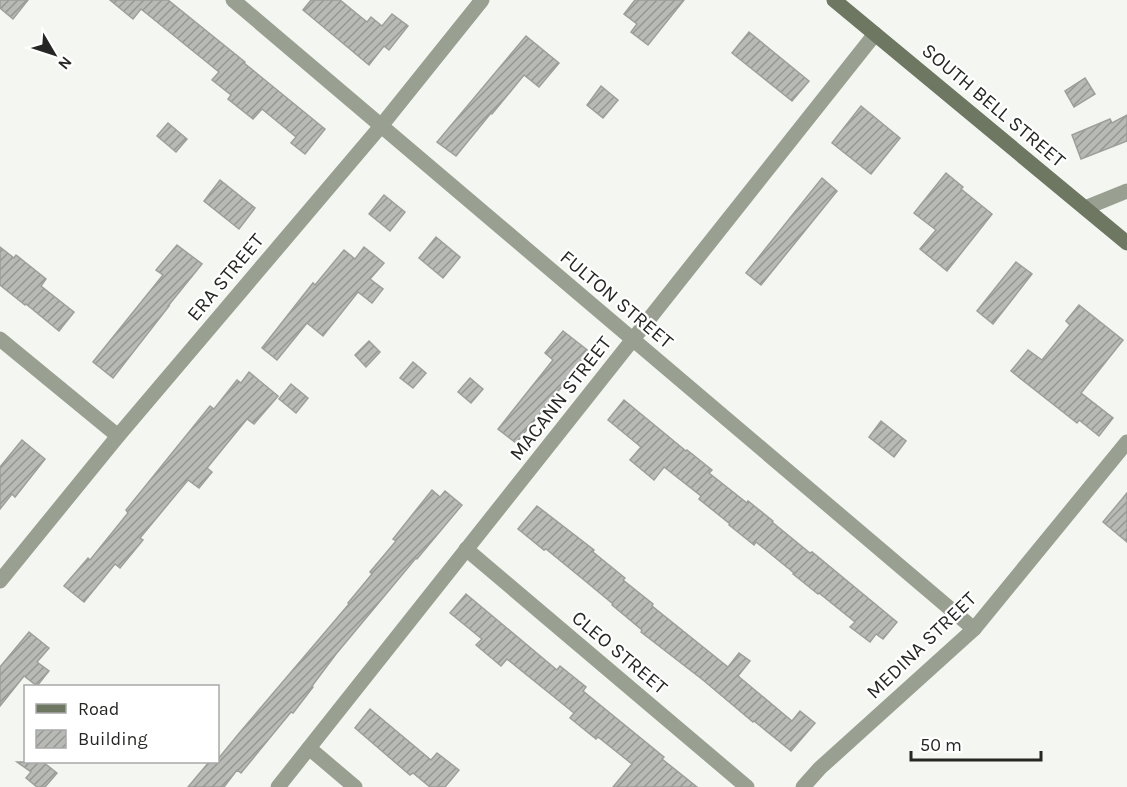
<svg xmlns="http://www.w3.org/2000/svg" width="1127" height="787" viewBox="0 0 1127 787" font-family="Karla,sans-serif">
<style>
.building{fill:url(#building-hatch);stroke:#9d9f9a;stroke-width:1.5}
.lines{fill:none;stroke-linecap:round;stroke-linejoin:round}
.minor{stroke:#99a091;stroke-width:15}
.secondary{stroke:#6d7762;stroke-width:15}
.labels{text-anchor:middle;stroke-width:4.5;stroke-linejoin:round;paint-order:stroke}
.street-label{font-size:20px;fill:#262625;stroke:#fff}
</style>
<defs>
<pattern id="building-hatch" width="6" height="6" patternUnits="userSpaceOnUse" patternTransform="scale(1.5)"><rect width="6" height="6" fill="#b7bab5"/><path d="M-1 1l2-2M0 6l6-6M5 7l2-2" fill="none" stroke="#959793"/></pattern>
</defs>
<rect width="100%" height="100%" fill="#f4f7f1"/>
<g class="building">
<polygon points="0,0 28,0 13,19 0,8"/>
<polygon points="110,0 168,0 245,62 244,63 325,129 305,154 291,143 296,137 262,109 253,119 228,99 231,95 212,80 219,72 141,9 133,19"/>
<polygon points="311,0 340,0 367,22 371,17 382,26 392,14 408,26 389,50 384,46 369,65 303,10"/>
<polygon points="635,0 684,0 648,45 631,32 637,24 624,14"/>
<polygon points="749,32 809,81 792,101 732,53"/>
<polygon points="526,36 559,63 539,87 524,75 492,114 491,113 456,156 437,142"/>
<polygon points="1085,78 1095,94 1074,107 1065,91"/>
<polygon points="601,86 618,100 603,118 587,105"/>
<polygon points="861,106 900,138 871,174 832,143"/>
<polygon points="1127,115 1127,141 1081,159 1072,135 1110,119 1112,123"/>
<polygon points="168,123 187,139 176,152 157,136"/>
<polygon points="946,173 963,187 961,189 992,214 947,271 920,249 936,230 914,213"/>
<polygon points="822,178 837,191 761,285 746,273"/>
<polygon points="220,180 255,208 239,229 204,201"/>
<polygon points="384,195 405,212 390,231 369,214"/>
<polygon points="436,237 460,257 443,278 419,258"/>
<polygon points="177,245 202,264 168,306 169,306 113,378 93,362 163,275 156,270"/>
<polygon points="0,247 14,258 16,255 46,279 41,286 74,312 59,331 26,304 25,305 0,285"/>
<polygon points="364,247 384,263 370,279 383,289 372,303 358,292 323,336 307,323 277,360 262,348 313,283 315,285 344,250 355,259"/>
<polygon points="1016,262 1032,274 993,324 977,311"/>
<polygon points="1079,305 1123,340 1081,393 1113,418 1099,436 1079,420 1077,423 1011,371 1028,350 1042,360 1070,325 1066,321"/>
<polygon points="563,331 590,352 516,443 498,429 553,360 545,353"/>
<polygon points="369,341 380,352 366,367 355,355"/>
<polygon points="413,362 426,373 413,388 400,378"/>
<polygon points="249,372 278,396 254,424 247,419 207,468 212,472 199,488 188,480 140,538 143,540 120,568 115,564 84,602 64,586 88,558 90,560 128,513 126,510 210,406 214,409 237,380 241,383"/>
<polygon points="470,378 483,389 471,403 458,392"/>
<polygon points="291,384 308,398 296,413 279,399"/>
<polygon points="624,400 686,451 687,450 712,470 709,473 747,503 748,501 773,521 772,522 810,553 812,552 897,622 883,639 876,634 870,642 850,627 855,622 819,593 818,594 793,574 794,573 756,542 754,545 729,525 730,524 699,499 701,496 664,467 654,480 630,460 641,447 608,420"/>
<polygon points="881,421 906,441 894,457 869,437"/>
<polygon points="22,440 45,459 15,497 12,494 0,509 0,467"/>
<polygon points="432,490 440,497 445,491 462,505 417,559 416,558 336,654 312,686 313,687 293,713 291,712 241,773 237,770 224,787 188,787 209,762 218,762 218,759 241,731 349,604 348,603 372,574 370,572 396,541 393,539"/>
<polygon points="1127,493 1127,542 1103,522"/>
<polygon points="537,506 594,550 593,552 625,578 623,580 653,604 652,606 728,667 739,653 750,661 738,676 792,721 800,711 815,723 791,751 754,721 753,722 703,680 641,632 642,630 612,605 613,604 584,580 546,549 544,550 518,529"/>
<polygon points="466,594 557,670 560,666 586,687 583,691 664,757 662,759 697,787 613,787 632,764 598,737 596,739 570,718 574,713 507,659 501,666 476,645 482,639 450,613"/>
<polygon points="29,632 49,648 37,662 49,671 37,686 24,676 0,706 0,667"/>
<polygon points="370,709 431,760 437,753 459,770 445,787 430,787 413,773 410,775 355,728"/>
<polygon points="17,762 43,762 57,773 45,787 37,787 26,778 31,772"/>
</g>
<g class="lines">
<g class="minor">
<polyline points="233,0 974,629"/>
<polyline points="1085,208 1127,191"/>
<polyline points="0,339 118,436"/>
<polyline points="466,549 747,787"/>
<polyline points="0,581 118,436 381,126 482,0"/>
<polyline points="309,748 355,787"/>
<polyline points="278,787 875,34"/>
<polyline points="803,787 820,768 974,629 1127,442"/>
</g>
<polyline class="secondary" points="834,0 1127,243"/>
</g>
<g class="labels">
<g class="street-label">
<text transform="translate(994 105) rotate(40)" y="7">SOUTH BELL STREET</text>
<text transform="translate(225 277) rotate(-50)" y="7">ERA STREET</text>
<text transform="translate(617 299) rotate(40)" y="7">FULTON STREET</text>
<text transform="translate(560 398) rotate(-52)" y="7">MACANN STREET</text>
<text transform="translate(921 645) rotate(-44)" y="7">MEDINA STREET</text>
<text transform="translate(620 652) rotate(40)" y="7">CLEO STREET</text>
</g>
</g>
<rect x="24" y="685" width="195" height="78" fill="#ffffff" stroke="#a8a8a8" stroke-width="1.5"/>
<rect x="36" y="704" width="30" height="9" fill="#6d7762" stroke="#a8a8a8" stroke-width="1.5"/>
<text x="78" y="715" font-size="18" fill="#262625">Road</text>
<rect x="36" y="730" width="30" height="18" fill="url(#building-hatch)" stroke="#a8a8a8" stroke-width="1.5"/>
<text x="78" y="745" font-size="18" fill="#262625">Building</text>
<g transform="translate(54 54) rotate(129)" stroke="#ffffff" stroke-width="4.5" paint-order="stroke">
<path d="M0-4.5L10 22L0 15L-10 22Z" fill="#262625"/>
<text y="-9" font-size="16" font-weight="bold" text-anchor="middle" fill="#262625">N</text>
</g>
<path d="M911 751v9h130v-9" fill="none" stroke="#262625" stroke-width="3"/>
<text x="920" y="751" font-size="18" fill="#262625" stroke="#ffffff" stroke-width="4.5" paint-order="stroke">50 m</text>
</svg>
